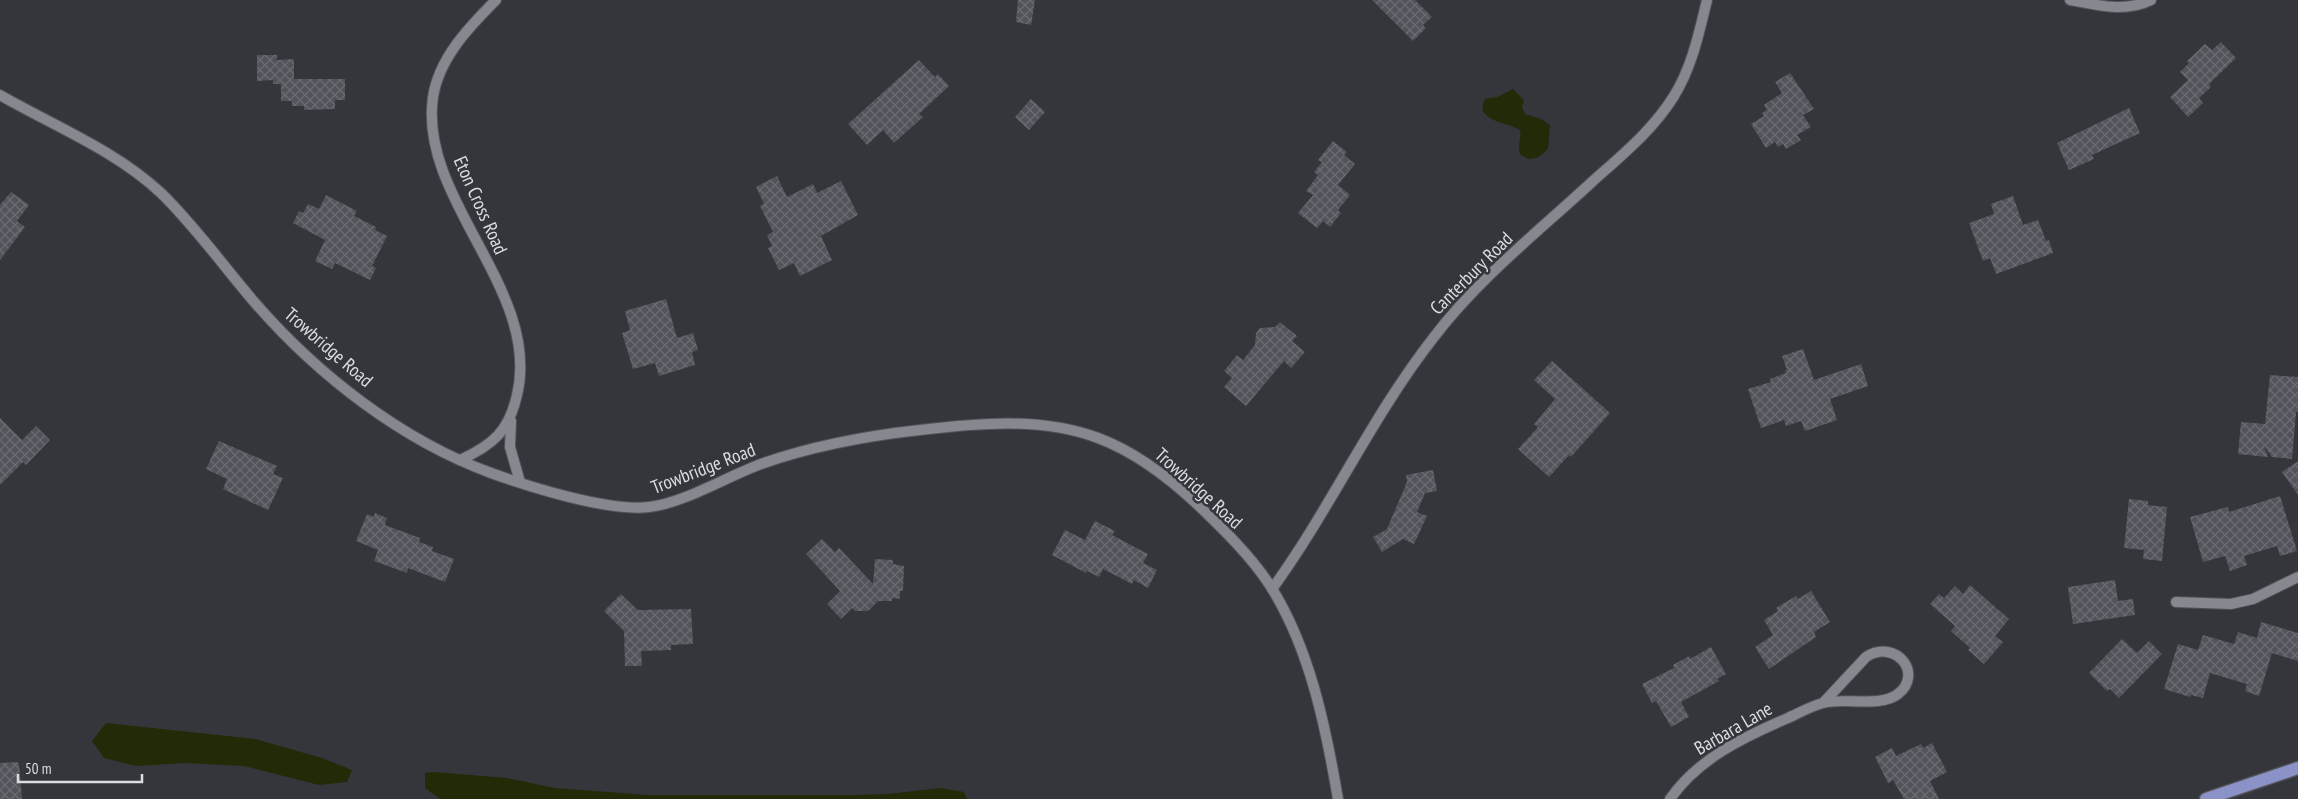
<svg xmlns="http://www.w3.org/2000/svg" width="2298" height="799" viewBox="0 0 2298 799" font-family="'PT Sans Narrow',sans-serif">
<style>
.water{fill:#222a07}
.building{fill:url(#building-cross-hatch)}
.lines{fill:none;stroke-linecap:round;stroke-linejoin:round}
.street-casing{stroke:#525358;stroke-width:12}
.primary-casing{stroke:#525358;stroke-width:15}
.street{stroke:#86878f;stroke-width:10}
.primary{stroke:#8b92c7;stroke-width:12}
.labels{text-anchor:middle;stroke-width:5;stroke-linejoin:round;paint-order:stroke}
.street-label{font-size:19px;fill:#dcdde1;stroke:#35363c}
</style>
<defs>
<pattern id="building-cross-hatch" width="8" height="8" patternUnits="userSpaceOnUse" patternTransform="scale(1.25)"><rect width="8" height="8" fill="#53545b"/><path d="M0 0l8 8M0 8l8-8" fill="none" stroke="#6b6c72"/></pattern>
</defs>
<rect width="100%" height="100%" fill="#35363c"/>
<g class="water">
<path d="M1513,89L1524,100L1522,107L1525,114L1541,119L1550,125L1548,149C1539,158 1531,163 1520,154C1517,143 1522,139 1520,130C1508,122 1473,121 1485,99L1497,97Z"/>
<polygon points="106,723 255,739 322,758 352,770 347,782 319,785 244,766 185,763 136,766 104,758 92,741"/>
<polygon points="433,772 507,778 555,788 648,795 853,795 887,794 941,788 964,792 967,799 440,799 425,788 425,773"/>
</g>
<g class="building">
<polygon points="1018,0 1035,0 1031,25 1016,22"/>
<polygon points="1372,0 1415,0 1432,17 1423,25 1426,28 1413,41"/>
<polygon points="2221,42 2236,58 2209,84 2211,87 2199,98 2203,103 2188,117 2170,97 2188,80 2180,72 2189,63 2187,61 2205,44 2212,50"/>
<polygon points="257,55 277,55 277,60 294,59 294,79 345,79 345,100 335,100 335,109 304,110 304,106 292,106 292,101 281,101 281,84 273,84 273,80 257,81"/>
<polygon points="919,60 935,77 938,74 949,86 919,114 923,117 894,143 883,130 867,145 848,124"/>
<polygon points="1790,73 1814,109 1803,115 1811,127 1797,135 1801,140 1786,149 1783,144 1778,147 1775,142 1766,148 1751,124 1764,116 1762,113 1767,110 1764,105 1782,93 1775,82"/>
<polygon points="1031,99 1045,112 1029,130 1015,117"/>
<polygon points="2129,108 2140,133 2092,155 2094,159 2069,170 2057,143"/>
<polygon points="1333,141 1347,152 1344,155 1355,164 1338,185 1350,195 1338,210 1341,213 1330,227 1323,221 1317,228 1298,213 1313,195 1306,191 1318,175 1314,172 1322,162 1318,160"/>
<polygon points="777,176 787,197 813,184 817,193 841,181 858,215 821,236 832,260 800,276 794,263 779,270 768,248 772,246 767,235 773,232 760,206 764,204 756,187"/>
<polygon points="11,192 29,205 17,221 25,227 0,260 0,205"/>
<polygon points="326,195 357,211 354,216 376,227 375,230 387,236 372,266 376,268 370,280 335,263 332,269 315,261 325,240 293,223 299,211 303,213 308,204 319,209"/>
<polygon points="2013,196 2023,225 2038,220 2046,241 2049,240 2053,253 1996,274 1990,258 1983,261 1969,223 1994,214 1991,204"/>
<polygon points="666,299 677,338 693,333 698,350 692,352 695,365 659,376 655,363 633,369 622,333 630,330 625,311"/>
<polygon points="1280,322 1297,336 1292,341 1305,352 1291,368 1284,361 1246,406 1224,387 1232,378 1224,371 1237,355 1243,360 1255,345 1256,333 1260,328 1275,327"/>
<polygon points="1803,349 1814,380 1861,364 1868,386 1830,399 1837,420 1805,431 1801,421 1786,426 1784,420 1761,428 1748,389 1771,382 1770,379 1786,373 1785,370 1787,370 1782,356"/>
<polygon points="1552,361 1610,413 1571,457 1569,455 1549,477 1518,449 1538,427 1534,424 1555,399 1534,380"/>
<polygon points="2270,375 2298,377 2298,412 2296,412 2292,459 2272,457 2264,446 2268,457 2238,454 2241,422 2265,424"/>
<polygon points="0,418 22,440 36,426 50,440 26,465 23,462 0,485"/>
<polygon points="219,441 277,466 273,474 283,478 268,510 223,489 227,479 206,469"/>
<polygon points="2298,461 2298,495 2282,472"/>
<polygon points="1433,470 1437,491 1425,493 1417,512 1427,516 1414,544 1403,539 1382,552 1373,537 1387,529 1407,482 1406,475"/>
<polygon points="2280,496 2297,551 2280,556 2277,546 2244,556 2247,565 2230,571 2225,556 2203,562 2190,517 2228,507 2229,512"/>
<polygon points="2129,499 2148,501 2148,505 2167,507 2162,561 2143,559 2144,550 2124,548"/>
<polygon points="375,513 387,518 385,525 420,538 419,542 433,547 432,551 454,559 445,582 408,568 407,573 374,561 378,550 356,541 367,514 374,517"/>
<polygon points="1095,521 1115,531 1112,535 1148,554 1143,563 1157,570 1148,588 1134,580 1132,584 1103,569 1099,577 1087,571 1086,573 1052,555 1065,530 1085,540"/>
<polygon points="822,539 835,552 839,548 873,584 875,559 893,560 893,564 904,566 903,591 900,591 900,599 892,598 892,601 878,601 868,611 855,611 852,608 841,619 827,604 840,591 806,554"/>
<polygon points="2115,580 2118,601 2133,599 2135,615 2073,624 2068,587"/>
<polygon points="1970,585 2009,619 1995,636 2003,642 1984,664 1968,650 1970,648 1951,631 1955,626 1930,604 1939,594 1944,598 1955,586 1963,594"/>
<polygon points="1811,591 1830,622 1814,632 1816,637 1769,669 1755,647 1773,635 1764,620 1778,611 1776,608 1796,596 1798,599"/>
<polygon points="621,594 638,610 691,609 693,644 671,645 671,650 641,651 642,666 625,666 624,631 604,611"/>
<polygon points="2261,622 2298,633 2298,661 2272,653 2259,696 2245,691 2247,684 2210,673 2203,698 2191,695 2190,697 2164,689 2178,644 2198,650 2203,635 2234,644 2238,632 2257,638"/>
<polygon points="2122,639 2137,653 2149,641 2162,654 2119,698 2110,689 2107,691 2089,673"/>
<polygon points="1711,647 1726,674 1717,679 1719,681 1681,702 1689,717 1671,727 1656,701 1652,703 1642,684 1674,668 1673,665 1689,656 1690,659"/>
<polygon points="1932,743 1947,772 1930,781 1939,799 1904,799 1893,780 1888,783 1875,757 1892,748 1896,756 1921,744 1923,748"/>
<polygon points="17,762 19,764 22,799 0,799 0,763"/>
</g>
<g class="lines">
<g class="street-casing">
<g id="street">
<path d="M2070,0C2097,5 2124,13 2151,0"/>
<path d="M0,95C54,126 115,150 161,193C196,227 224,267 256,304C318,375 401,440 491,473C530,487 609,512 649,507C684,503 726,477 761,464C812,446 865,436 920,430C979,423 1041,417 1098,438C1136,452 1168,477 1197,504C1223,529 1252,557 1271,587C1310,649 1326,728 1338,799"/>
<polyline points="511,421 510,447 520,482"/>
<path d="M460,460C493,445 509,431 517,395C542,290 418,200 433,97C439,58 469,27 496,0"/>
<path d="M1272,589C1331,508 1372,416 1434,337C1479,278 1539,231 1593,181C1622,155 1653,130 1674,96C1692,67 1699,33 1707,0"/>
<polyline points="2176,602 2231,604 2253,599 2298,577"/>
<path d="M1670,799C1698,759 1743,737 1788,718C1799,713 1811,706 1823,703C1843,697 1880,708 1898,694C1924,674 1896,638 1866,657L1824,702"/>
</g>
</g>
<g class="primary-casing">
<polyline id="primary" points="2206,799 2298,768"/>
</g>
<use href="#street" class="street"/>
<use href="#primary" class="primary"/>
</g>
<g class="labels">
<g class="street-label">
<text transform="translate(481 205) rotate(66)" y="7">Eton Cross Road</text>
<text transform="translate(1471 273) rotate(-45)" y="7">Canterbury Road</text>
<text transform="translate(329 347) rotate(41)" y="7">Trowbridge Road</text>
<text transform="translate(703 468) rotate(-21)" y="7">Trowbridge Road</text>
<text transform="translate(1199 488) rotate(42)" y="7">Trowbridge Road</text>
<text transform="translate(1733 728) rotate(-30)" y="7">Barbara Lane</text>
</g>
</g>
<path d="M18 774v8h124v-8" fill="none" stroke="#dcdde1" stroke-width="2.5"/>
<text x="25" y="774" font-size="15" fill="#dcdde1" stroke="#35363c" stroke-width="4" paint-order="stroke">50 m</text>
</svg>
